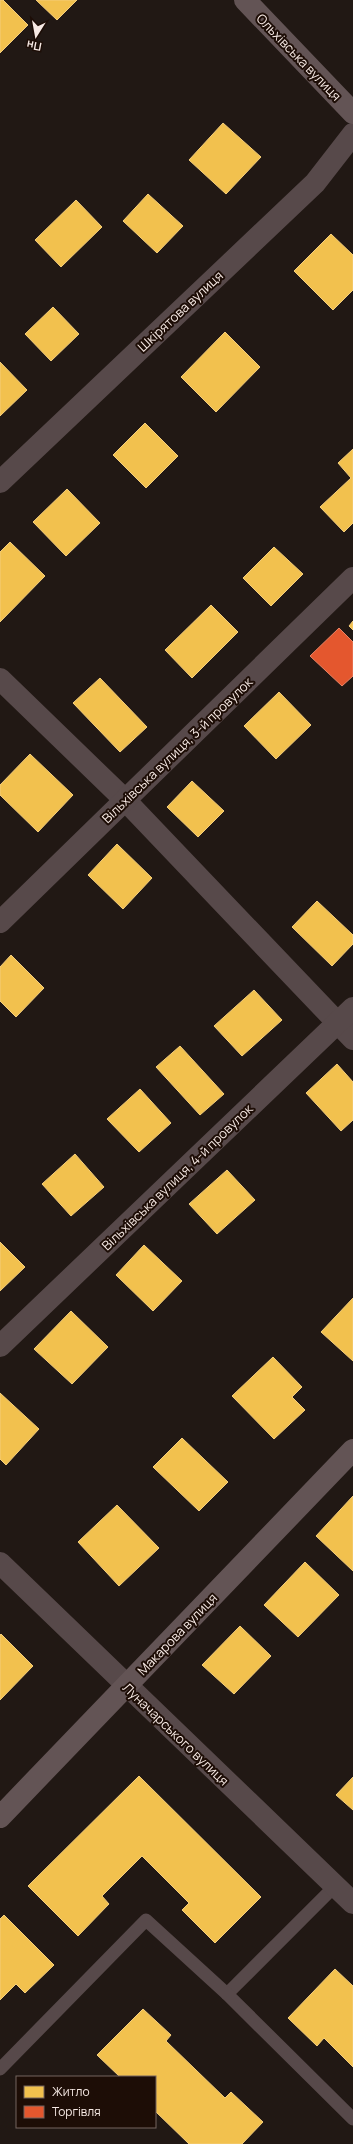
<svg xmlns="http://www.w3.org/2000/svg" width="353" height="2144" viewBox="0 0 353 2144" font-family="Manrope,sans-serif">
<style>
.homes{fill:#f2c14e;stroke:#f4cd7b}
.shops{fill:#e4572e;stroke:#ea8365}
.lines{fill:none;stroke-linecap:round;stroke-linejoin:round}
.lane{stroke:#57494a;stroke-width:13}
.street{stroke:#57494a;stroke-width:22}
.secondary{stroke:#635455;stroke-width:22}
.labels{text-anchor:middle;stroke-width:4;stroke-linejoin:round;paint-order:stroke}
.street-label{font-size:13px;fill:#f7eae5;stroke:#1d0d06}
</style>
<rect width="100%" height="100%" fill="#211814"/>
<g class="homes">
<polygon points="0,0 3,0 28,25 0,53"/>
<polygon points="36,0 77,0 57,20"/>
<polygon points="223,123 261,157 226,194 189,160"/>
<polygon points="148,194 183,226 157,253 123,221"/>
<polygon points="76,200 102,227 61,267 35,240"/>
<polygon points="331,234 353,255 353,290 333,310 294,271"/>
<polygon points="53,307 79,334 51,361 25,334"/>
<polygon points="225,332 260,367 216,412 181,377"/>
<polygon points="0,362 27,390 0,416"/>
<polygon points="145,423 178,456 146,488 113,455"/>
<polygon points="353,449 353,523 344,532 320,507 351,478 338,463"/>
<polygon points="67,489 100,523 66,556 33,522"/>
<polygon points="10,542 45,576 0,622 0,552"/>
<polygon points="274,547 303,574 271,606 243,578"/>
<polygon points="211,605 238,632 192,678 165,650"/>
<polygon points="353,621 353,630 349,626"/>
<polygon points="100,678 147,727 120,752 73,703"/>
<polygon points="279,692 311,725 276,759 244,726"/>
<polygon points="30,754 73,795 38,832 0,795 0,785"/>
<polygon points="192,781 224,811 198,837 167,807"/>
<polygon points="117,844 152,878 123,909 88,875"/>
<polygon points="317,901 353,935 353,944 332,966 292,927"/>
<polygon points="11,955 44,988 16,1017 0,1001 0,967"/>
<polygon points="254,990 282,1020 242,1056 214,1026"/>
<polygon points="180,1046 224,1094 200,1115 156,1067"/>
<polygon points="337,1064 353,1082 353,1120 341,1131 306,1093"/>
<polygon points="140,1089 171,1123 139,1152 107,1119"/>
<polygon points="75,1154 104,1187 71,1216 42,1184"/>
<polygon points="227,1170 255,1200 217,1234 189,1204"/>
<polygon points="0,1242 25,1267 0,1291"/>
<polygon points="144,1245 182,1281 153,1311 116,1275"/>
<polygon points="353,1298 353,1361 321,1332"/>
<polygon points="71,1311 108,1347 72,1384 34,1349"/>
<polygon points="273,1357 302,1387 292,1397 305,1410 274,1439 232,1396"/>
<polygon points="0,1393 39,1429 6,1465 0,1459"/>
<polygon points="182,1438 228,1482 199,1511 153,1467"/>
<polygon points="353,1496 353,1571 316,1536"/>
<polygon points="117,1505 159,1548 119,1586 78,1542"/>
<polygon points="305,1562 339,1595 298,1637 264,1605"/>
<polygon points="240,1626 271,1656 234,1694 202,1665"/>
<polygon points="1,1634 33,1666 0,1700 0,1635"/>
<polygon points="139,1776 261,1897 215,1943 182,1910 189,1903 142,1856 102,1896 109,1904 78,1936 28,1886"/>
<polygon points="353,1777 353,1810 336,1795"/>
<polygon points="4,1915 54,1965 25,1993 16,1984 0,2000 0,1919"/>
<polygon points="335,1969 353,1986 353,2067 324,2038 317,2046 288,2018"/>
<polygon points="143,2009 171,2035 166,2041 225,2098 231,2092 263,2122 242,2144 189,2144 155,2111 155,2077 120,2077 97,2055"/>
</g>
<polygon class="shops" points="339,628 353,642 353,676 342,686 310,656"/>
<g class="lines">
<g class="lane">
<polyline points="227,1994 335,1886"/>
<polyline points="0,2069 146,1920 227,1994 353,2119"/>
</g>
<g class="street">
<polyline points="0,482 315,183 353,134"/>
<polyline points="0,679 125,800 353,1039"/>
<polyline points="0,922 353,578"/>
<polyline points="0,1346 353,1008"/>
<polyline points="0,1563 353,1903"/>
</g>
<g class="secondary">
<polyline points="245,0 353,113"/>
<polyline points="0,1817 353,1450"/>
</g>
</g>
<g class="labels">
<g class="street-label">
<text transform="translate(299 57) rotate(46)" y="5">Ольхівська вулиця</text>
<text transform="translate(180 311) rotate(-43)" y="5">Шкірятова вулиця</text>
<text transform="translate(177 750) rotate(-44)" y="5">Вільхівська вулиця, 3-й провулок</text>
<text transform="translate(177 1177) rotate(-44)" y="5">Вільхівська вулиця, 4-й провулок</text>
<text transform="translate(177 1634) rotate(-46)" y="5">Макарова вулиця</text>
<text transform="translate(176 1734) rotate(44)" y="5">Луначарського вулиця</text>
</g>
</g>
<rect x="16" y="2076" width="140" height="52" fill="#1d0d06" stroke="#74655f"/>
<rect x="24" y="2086" width="20" height="12" fill="#f2c14e" stroke="#74655f"/>
<text x="52" y="2096" font-size="12" fill="#f7eae5">Житло</text>
<rect x="24" y="2106" width="20" height="12" fill="#e4572e" stroke="#74655f"/>
<text x="52" y="2116" font-size="12" fill="#f7eae5">Торгівля</text>
<g transform="translate(36 36) rotate(191)" stroke="#1d0d06" stroke-width="3" paint-order="stroke">
<path d="M0-3L7 15L0 10L-7 15Z" fill="#f7eae5"/>
<text y="-6" font-size="11" font-weight="bold" text-anchor="middle" fill="#f7eae5">Пн</text>
</g>
</svg>
